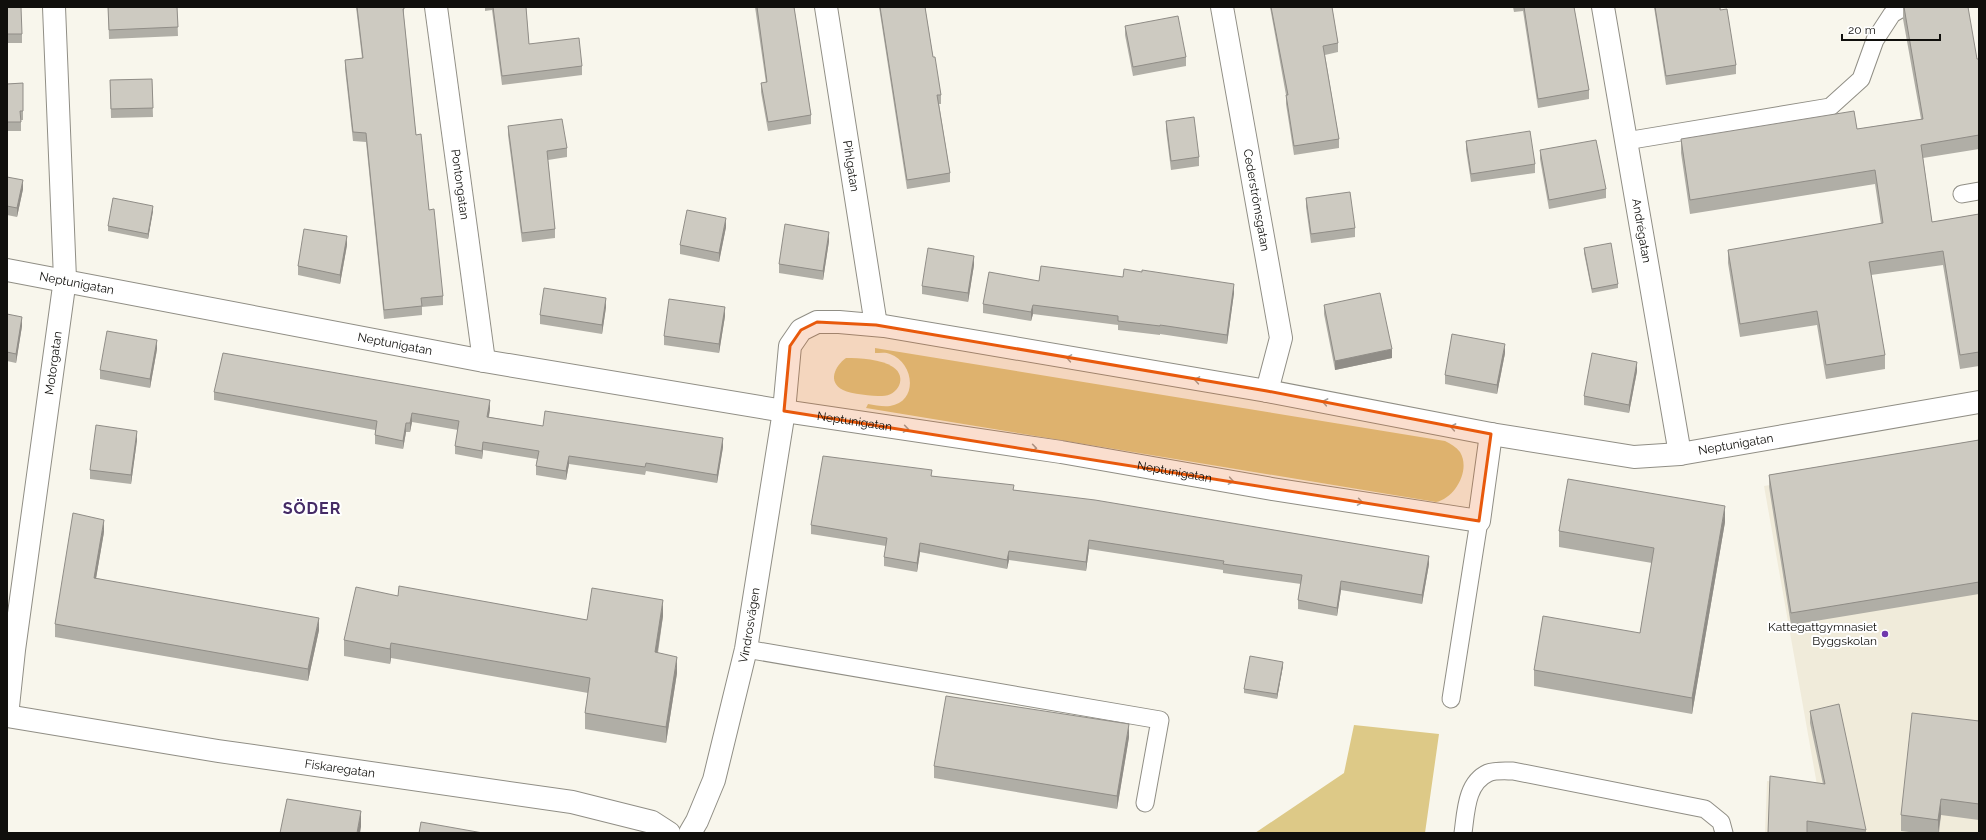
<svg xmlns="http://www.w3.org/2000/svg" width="1986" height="840" viewBox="0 0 1986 840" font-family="Raleway,sans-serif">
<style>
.built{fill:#f0ebda}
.green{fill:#ddc987}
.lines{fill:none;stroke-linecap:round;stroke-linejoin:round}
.lane-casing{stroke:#908e85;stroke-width:19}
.street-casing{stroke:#908e85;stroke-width:24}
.secondary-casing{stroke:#908e85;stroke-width:24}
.lane{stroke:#fff;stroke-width:17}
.street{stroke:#fff;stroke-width:22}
.secondary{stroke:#fff;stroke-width:22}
.wall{fill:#b0aea6}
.shaded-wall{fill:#908d87}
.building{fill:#cdcac1;stroke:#908d87}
.oneway{stroke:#9f9f9e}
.marked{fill:#e8590c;fill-opacity:0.2;stroke:#e8590c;stroke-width:3;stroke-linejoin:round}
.poi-dot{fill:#7038ae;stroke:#fff;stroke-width:1.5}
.labels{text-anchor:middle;stroke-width:4;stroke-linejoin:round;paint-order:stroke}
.street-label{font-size:12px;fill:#100f0c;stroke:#fff}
.poi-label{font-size:12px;fill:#100f0c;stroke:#fff;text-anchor:end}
.district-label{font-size:16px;font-weight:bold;letter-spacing:1px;fill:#452b66;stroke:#fff}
</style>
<rect width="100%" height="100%" fill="#f8f6ec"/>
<polygon class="built" points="1979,449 1979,833 1765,833 1767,781 1817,785 1764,486"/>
<g class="green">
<path d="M875,348L1445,441C1451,444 1456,447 1460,452C1471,470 1455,498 1436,502L866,408L868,404C875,405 883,407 890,406C919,402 914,362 890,354C886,352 880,353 875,353Z"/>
<path d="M846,358C860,358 881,359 893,367C908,377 898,396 882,396C872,396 851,394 843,390C827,382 835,366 846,358Z"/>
<polygon points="1354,725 1439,734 1425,833 1255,833 1344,773"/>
</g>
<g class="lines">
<g class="lane-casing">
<g id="lane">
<polyline points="1626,141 1830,107 1861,79 1875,40 1892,14 1904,7"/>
<polyline points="1962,194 1979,191"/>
<polyline points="746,649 1160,720 1145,803"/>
<polyline points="1451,699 1479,521"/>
<path d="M1463,833C1466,812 1466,783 1488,773C1495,770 1506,771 1513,771L1705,809L1721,822L1724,833"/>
</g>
</g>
<g class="street-casing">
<g id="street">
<path id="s1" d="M436,7L484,361"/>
<path id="s2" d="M826,7L876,325"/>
<path id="s3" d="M1222,7L1281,338L1267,391"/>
<path id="s4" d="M1603,7L1680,454"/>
<path id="s5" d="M7,270L484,361L784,411L1061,452L1272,489L1479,521L1491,434"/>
<path id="s6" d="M7,716L14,650L65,279L54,7"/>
<path id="s7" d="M690,833L697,821L714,780L746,649L784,411L790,346L801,330L817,322H839L884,326L1267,391L1491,434L1634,457L1680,454L1979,402"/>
</g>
</g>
<g class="secondary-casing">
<g id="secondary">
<path id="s8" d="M7,716L218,751L572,802L652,822L669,833"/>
</g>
</g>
<use href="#lane" class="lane"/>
<use href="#street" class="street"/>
<use href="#secondary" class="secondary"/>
</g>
<g class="wall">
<polygon points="7,7 22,34 22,43 7,43"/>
<polygon points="108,7 177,7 178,36 109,39"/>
<polygon points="356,7 404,7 404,18 416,135 443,296 443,305 422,307 422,315 384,319 366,142 353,141 345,69 345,60 362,58"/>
<polygon points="485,7 526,7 529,44 582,66 582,75 502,85 492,10 485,11"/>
<polygon points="755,7 794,7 811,115 811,124 768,131 761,92 761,83 766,83"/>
<polygon points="879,7 925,7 933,57 941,95 941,104 939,104 950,173 950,182 907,189"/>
<polygon points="1270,7 1332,7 1338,43 1338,52 1325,55 1339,139 1339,148 1294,155 1286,104 1286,95"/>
<polygon points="1513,7 1574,7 1589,90 1589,99 1538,108 1523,11 1514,12"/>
<polygon points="1654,7 1720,7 1736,65 1736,74 1666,85"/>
<polygon points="1903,7 1977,59 1979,59 1979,149 1923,158 1932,222 1979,214 1979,366 1960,369 1943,265 1871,275 1885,355 1885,369 1826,379 1817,325 1740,337 1728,263 1728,250 1881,224 1875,184 1690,214 1681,153 1681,139 1857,129 1921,119 1903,19"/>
<polygon points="1125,26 1186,57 1186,66 1133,76 1125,35"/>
<polygon points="152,79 153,117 111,118 110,80"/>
<polygon points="23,83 23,120 21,120 21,131 7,131 7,84"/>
<polygon points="1166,121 1199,157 1199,166 1171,170 1166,130"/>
<polygon points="508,126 567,148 567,157 548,160 555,229 555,238 522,242 508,135"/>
<polygon points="1466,141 1535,164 1535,173 1471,182 1466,150"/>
<polygon points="1540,150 1606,189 1606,198 1549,209 1540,159"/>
<polygon points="7,177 23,189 17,217 7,215"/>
<polygon points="1306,198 1355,228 1355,237 1311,243 1306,207"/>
<polygon points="153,211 148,239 108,231 108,226"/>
<polygon points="726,227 719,262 680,254 680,245"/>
<polygon points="829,241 823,280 779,273 779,264"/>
<polygon points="347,245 340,284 298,275 298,266"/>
<polygon points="1584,248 1618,284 1618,288 1592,293 1584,253"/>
<polygon points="974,265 968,302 922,294 922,286"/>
<polygon points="1039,281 1234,293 1227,344 1160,334 1160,335 1118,330 1118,325 1033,314 1031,321 983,313 983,304"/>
<polygon points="1324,305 1392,358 1335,370 1324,314"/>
<polygon points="606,307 602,334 540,324 540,315"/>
<polygon points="7,314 22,326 16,363 7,361"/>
<polygon points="725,316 719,353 664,345 664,336"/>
<polygon points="157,349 150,388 100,379 100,370"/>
<polygon points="1505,353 1497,394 1445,384 1445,375"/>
<polygon points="1637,371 1629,413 1584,405 1584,396"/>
<polygon points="214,392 490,409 489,417 543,426 723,447 717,483 646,471 645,475 569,464 566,480 536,475 536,466 537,459 483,450 482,459 455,454 455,446 458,430 412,422 410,432 406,432 403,449 375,444 375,430 214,400"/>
<polygon points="137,440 131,484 90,479 90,470"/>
<polygon points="1979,440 1979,594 1791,625 1769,487 1769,475"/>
<polygon points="932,476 1014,490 1429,564 1422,604 1341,590 1337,616 1298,609 1298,600 1301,584 1223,573 1223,570 1089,549 1086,571 1009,560 1007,569 920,552 917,572 884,566 884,557 886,546 811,534 811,525"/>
<polygon points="1725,522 1692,714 1534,686 1534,670 1640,633 1652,563 1559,547 1559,531"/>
<polygon points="104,532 96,578 319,630 308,681 55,637 55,624"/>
<polygon points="398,596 587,620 663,616 658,653 677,673 666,743 585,729 585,713 588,693 391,658 390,664 344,656 344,640"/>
<polygon points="1283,666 1277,699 1244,693 1244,689"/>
<polygon points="1810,711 1866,830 1866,833 1811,833 1807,832 1807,833 1768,833 1823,784 1810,723"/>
<polygon points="1979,721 1979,820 1941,815 1939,833 1917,833 1901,831 1901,815"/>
<polygon points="1129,737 1117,809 934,778 934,766"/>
</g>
<g class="shaded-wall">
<polygon points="23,180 23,189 17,217 17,208"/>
<polygon points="153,206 153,211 148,239 148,234"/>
<polygon points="726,218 726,227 719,262 719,253"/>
<polygon points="829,232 829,241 823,280 823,271"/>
<polygon points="347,236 347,245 340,284 340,275"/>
<polygon points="974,256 974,265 968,302 968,293"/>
<polygon points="1234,284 1234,293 1227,344 1227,335"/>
<polygon points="606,298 606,307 602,334 602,325"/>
<polygon points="1033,305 1033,314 1031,321 1031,312"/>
<polygon points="725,307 725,316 719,353 719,344"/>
<polygon points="22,317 22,326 16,363 16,354"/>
<polygon points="157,340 157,349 150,388 150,379"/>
<polygon points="1505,344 1505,353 1497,394 1497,385"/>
<polygon points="1392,349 1392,358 1335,370 1335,361"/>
<polygon points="1637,362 1637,371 1629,413 1629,405"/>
<polygon points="490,400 490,409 487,425 487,417"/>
<polygon points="412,413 412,422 410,432 410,423"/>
<polygon points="406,423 406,432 403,449 403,441"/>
<polygon points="137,431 137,440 131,484 131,475"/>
<polygon points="723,438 723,447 717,483 717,475"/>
<polygon points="483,442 483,450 482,459 482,451"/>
<polygon points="569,456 569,464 566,480 566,471"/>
<polygon points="1725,506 1725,522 1692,714 1692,698"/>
<polygon points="104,520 104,532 94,590 94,578"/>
<polygon points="1089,540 1089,549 1086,571 1086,562"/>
<polygon points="920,543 920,552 917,572 917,563"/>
<polygon points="1009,551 1009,560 1007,569 1007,560"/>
<polygon points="1429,556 1429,564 1422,604 1422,595"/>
<polygon points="1341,581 1341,590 1337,616 1337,608"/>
<polygon points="663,600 663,616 655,668 655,652"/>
<polygon points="319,618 319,630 308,681 308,669"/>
<polygon points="391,643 391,658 390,664 390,649"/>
<polygon points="677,657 677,673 666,743 666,727"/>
<polygon points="1283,662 1283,666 1277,699 1277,694"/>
<polygon points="1129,724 1129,737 1117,809 1117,796"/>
<polygon points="1941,799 1941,815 1938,833 1938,820"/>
<polygon points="361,811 361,827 360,833 357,833"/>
</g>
<g class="building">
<polygon points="7,7 21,7 22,34 7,34"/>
<polygon points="108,7 177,7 178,27 109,30"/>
<polygon points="357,7 404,7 404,9 403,9 416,135 421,134 429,210 434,209 443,296 421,298 422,306 384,310 366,133 353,132 345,60 363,58"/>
<polygon points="493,7 526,7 529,44 579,38 582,66 502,76"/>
<polygon points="757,7 794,7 811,115 768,122 761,83 767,82"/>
<polygon points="880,7 925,7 933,57 935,57 941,95 937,95 950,173 907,180"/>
<polygon points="1271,7 1332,7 1338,43 1323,46 1339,139 1294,146 1286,95 1288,95"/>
<polygon points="1524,7 1574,7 1589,90 1538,99"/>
<polygon points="1655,7 1720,7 1720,10 1727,9 1736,65 1666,76"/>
<polygon points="1904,7 1968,7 1977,59 1979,59 1979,135 1921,145 1932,222 1979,214 1979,352 1960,355 1943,251 1869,262 1885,355 1826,365 1817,311 1740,324 1728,250 1883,223 1875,170 1690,200 1681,139 1854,111 1857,129 1923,119"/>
<polygon points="1178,16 1186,57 1133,67 1125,26"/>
<polygon points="152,79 153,108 111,109 110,80"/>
<polygon points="23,83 23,111 20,111 21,122 7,122 7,84"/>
<polygon points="1194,117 1199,157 1171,161 1166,121"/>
<polygon points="562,119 567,148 547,151 555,229 522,233 508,126"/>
<polygon points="1530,131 1535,164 1471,174 1466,141"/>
<polygon points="1596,140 1606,189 1549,200 1540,150"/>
<polygon points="7,177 23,180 17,208 7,206"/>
<polygon points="1350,192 1355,228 1311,234 1306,198"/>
<polygon points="113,198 153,206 148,234 108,226"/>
<polygon points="687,210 726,218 719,253 680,245"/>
<polygon points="785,224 829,232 823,271 779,264"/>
<polygon points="304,229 347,236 340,275 298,266"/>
<polygon points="1611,243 1618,284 1592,289 1584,248"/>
<polygon points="928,248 974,256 968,293 922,286"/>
<polygon points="1041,266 1123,277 1124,269 1142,272 1142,270 1234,284 1227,335 1160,325 1160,326 1118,321 1118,316 1033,305 1031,312 983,304 989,272 1039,281"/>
<polygon points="544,288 606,298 602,325 540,315"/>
<polygon points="1380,293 1392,349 1335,361 1324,305"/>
<polygon points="669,299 725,307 719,344 664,336"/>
<polygon points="7,314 22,317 16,354 7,352"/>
<polygon points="107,331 157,340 150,379 100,370"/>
<polygon points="1452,334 1505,344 1497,385 1445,375"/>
<polygon points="223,353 490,400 487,417 543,426 545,411 723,438 717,475 646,463 645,467 569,456 566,471 536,466 539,451 483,442 482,451 455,446 459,421 412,413 410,423 406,423 403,441 375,435 377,421 214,392"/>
<polygon points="1592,353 1637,362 1629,405 1584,396"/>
<polygon points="96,425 137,431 131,475 90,470"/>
<polygon points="1979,440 1979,582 1791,613 1769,475"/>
<polygon points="823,456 932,470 931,476 1014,485 1013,490 1095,500 1429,556 1422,595 1341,581 1337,608 1298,600 1302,575 1223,564 1224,561 1089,540 1086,562 1009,551 1007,560 920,543 917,563 884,557 887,538 811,525"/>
<polygon points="1568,479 1725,506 1692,698 1534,670 1543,616 1640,633 1654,548 1559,531"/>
<polygon points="73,513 104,520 94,578 319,618 308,669 55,624"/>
<polygon points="399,586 587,620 592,588 663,600 655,652 677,657 666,727 585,713 590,678 391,643 390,649 344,640 356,587 398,596"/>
<polygon points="1250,656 1283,662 1277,694 1244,689"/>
<polygon points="946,696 1129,724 1117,796 934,766"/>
<polygon points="1839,704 1866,830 1807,821 1807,833 1768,833 1770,776 1825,784 1810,711"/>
<polygon points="1912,713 1979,721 1979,804 1941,799 1938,820 1901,815"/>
<polygon points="287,799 361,811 357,833 280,833"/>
<polygon points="421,822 483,833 419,833"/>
</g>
<defs><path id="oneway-chevron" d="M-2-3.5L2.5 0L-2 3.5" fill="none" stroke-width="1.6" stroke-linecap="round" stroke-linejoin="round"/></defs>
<g class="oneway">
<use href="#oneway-chevron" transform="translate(1069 358) rotate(-170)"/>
<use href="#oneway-chevron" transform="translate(1197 380) rotate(-170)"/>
<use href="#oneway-chevron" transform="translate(1325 402) rotate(-169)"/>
<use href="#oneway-chevron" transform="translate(1453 427) rotate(-169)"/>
<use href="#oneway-chevron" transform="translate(906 429) rotate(9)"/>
<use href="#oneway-chevron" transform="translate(1034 448) rotate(9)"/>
<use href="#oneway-chevron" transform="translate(1231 481) rotate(10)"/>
<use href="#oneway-chevron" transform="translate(1360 502) rotate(9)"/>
</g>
<path class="marked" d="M817,322L876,325L1267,391L1491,434L1479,521L784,411L790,346L801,330Z"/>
<circle class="poi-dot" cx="1885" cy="634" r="4"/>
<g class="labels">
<g class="street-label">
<text dy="4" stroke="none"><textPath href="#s2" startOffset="161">Pihlgatan</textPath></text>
<text dy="4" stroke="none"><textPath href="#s1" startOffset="179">Pontongatan</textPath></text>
<text dy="4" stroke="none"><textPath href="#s3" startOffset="196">Cederströmsgatan</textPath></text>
<text dy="4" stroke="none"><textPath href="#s4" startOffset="227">Andrégatan</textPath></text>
<text dy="4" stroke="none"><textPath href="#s5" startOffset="71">Neptunigatan</textPath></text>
<text dy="4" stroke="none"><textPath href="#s5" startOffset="395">Neptunigatan</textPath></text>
<text dy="4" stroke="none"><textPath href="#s6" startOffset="356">Motorgatan</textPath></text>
<text dy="4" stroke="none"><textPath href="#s5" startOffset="861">Neptunigatan</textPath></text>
<text dy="4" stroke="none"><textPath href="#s7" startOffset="1468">Neptunigatan</textPath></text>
<text dy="4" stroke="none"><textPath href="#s5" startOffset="1185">Neptunigatan</textPath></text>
<text dy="4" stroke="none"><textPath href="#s7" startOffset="217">Vindrosvägen</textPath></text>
<text dy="4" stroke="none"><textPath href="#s8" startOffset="337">Fiskaregatan</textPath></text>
</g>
<g class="poi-label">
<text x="1877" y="631">Kattegattgymnasiet<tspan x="1877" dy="14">Byggskolan</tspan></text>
</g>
<g class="district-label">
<text x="312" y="514">SÖDER</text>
</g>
</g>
<rect width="1986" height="840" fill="none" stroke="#100f0c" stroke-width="16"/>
<path d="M1842 34v6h98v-6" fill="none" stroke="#100f0c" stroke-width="2"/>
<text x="1848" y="34" font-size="12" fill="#100f0c" stroke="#ffffff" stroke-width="3" paint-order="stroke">20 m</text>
</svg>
